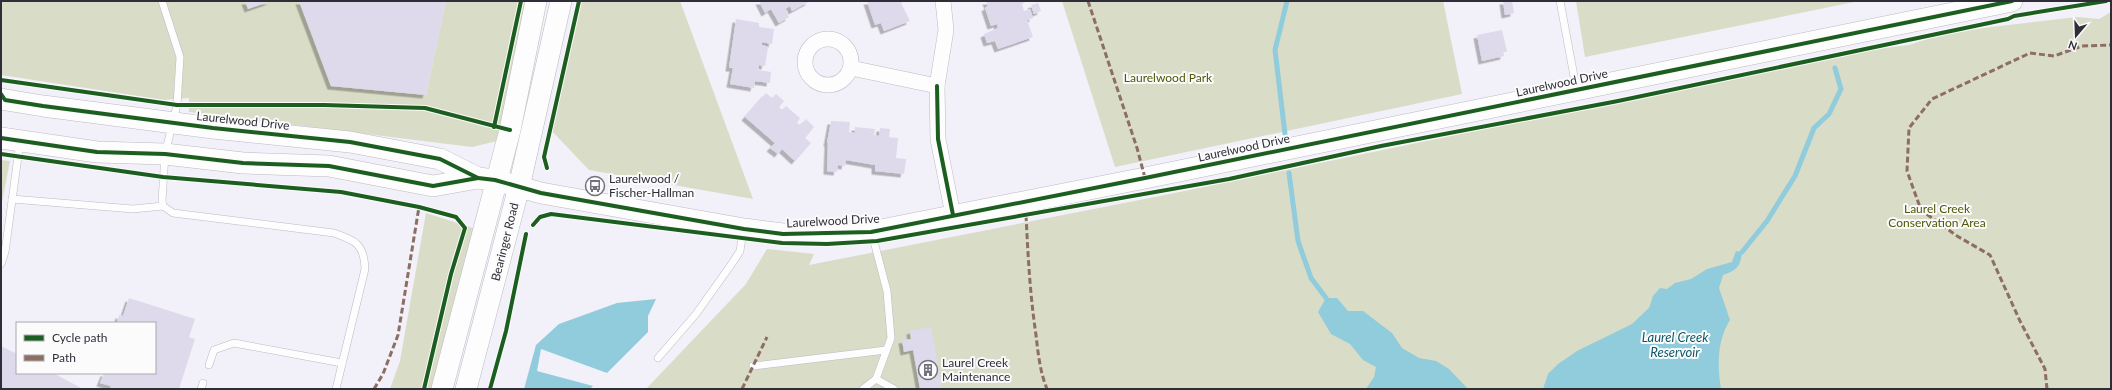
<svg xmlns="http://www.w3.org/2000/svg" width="2112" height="390" viewBox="0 0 2112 390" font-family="Lato,sans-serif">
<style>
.green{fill:#d9dcc7}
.water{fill:#90ccdc}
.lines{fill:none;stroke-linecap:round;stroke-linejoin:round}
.stream{stroke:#90ccdc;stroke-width:5}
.building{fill:#dedaeb;filter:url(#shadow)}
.lane-casing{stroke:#bcbac3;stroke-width:8}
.street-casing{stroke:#bcbac3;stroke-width:16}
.secondary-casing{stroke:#bcbac3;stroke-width:22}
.lane{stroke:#fdfdfe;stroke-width:7}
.street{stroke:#fdfdfe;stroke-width:15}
.secondary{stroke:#fdfdfe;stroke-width:21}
.quiet{stroke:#8d6e63;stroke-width:3;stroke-dasharray:6 3;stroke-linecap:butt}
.cycleway-casing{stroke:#fbfbfb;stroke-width:6}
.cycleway{stroke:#1b5e20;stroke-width:4}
.labels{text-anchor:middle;stroke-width:4;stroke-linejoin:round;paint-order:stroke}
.park-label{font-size:12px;fill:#515708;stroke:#fbfbfb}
.street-label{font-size:12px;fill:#2f2d38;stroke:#fbfbfb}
.poi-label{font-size:12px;fill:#2f2d38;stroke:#fbfbfb;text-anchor:start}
.water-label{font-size:13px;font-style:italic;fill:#0d5866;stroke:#fbfbfb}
</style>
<defs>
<filter id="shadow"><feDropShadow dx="-3.5" dy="3.5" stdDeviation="0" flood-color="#0004"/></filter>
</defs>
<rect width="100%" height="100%" fill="#f2f0f9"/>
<g class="green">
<polygon points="1,1 299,1 331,86 426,95 446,1 531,1 497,141 472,147 189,112 189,98 164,100 1,75"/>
<polygon points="581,1 680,1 753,199 589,170 550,129"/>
<polygon points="1062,1 1443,1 1462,94 1115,167"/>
<polygon points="1576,1 1859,1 1585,57"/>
<polygon points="2111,12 2111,389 646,389 746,284 767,249 814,254 809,265 1160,196 1868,50 1909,45 1937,36 1983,28 2077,17 2099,19"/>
<polygon points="1,160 10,161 1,207"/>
<polygon points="426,213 479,230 444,389 390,389 400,361"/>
</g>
<g class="water">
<path d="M1736,251L1742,252C1741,266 1736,271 1723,275L1719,288L1730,320C1717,341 1717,365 1721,389H1543L1548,374L1558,364L1577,351L1632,324L1649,308L1653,296L1660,288L1667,289L1675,283L1691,279L1707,269L1732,262Z"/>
<polygon points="1326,298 1337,298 1348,311 1363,311 1392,333 1402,348 1419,358 1436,361 1449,369 1468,389 1366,389 1374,377 1376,367 1363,360 1350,344 1331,334 1318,312"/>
<polygon points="656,299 648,316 648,332 607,373 541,349 537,371 593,386 590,389 524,389 536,345 559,324 617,303"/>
</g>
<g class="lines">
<g class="stream">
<polyline points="1285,134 1275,50 1287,1"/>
<polyline points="1289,173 1298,241 1311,278 1326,298"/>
<polyline points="1742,252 1767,221 1795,176 1814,128 1829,114 1841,89 1835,68"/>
</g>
</g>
<g class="building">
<polygon points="245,1 271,1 248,9"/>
<polygon points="299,1 446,1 426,95 331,86"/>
<polygon points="759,1 810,1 792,11 790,6 785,9 789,17 779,23 771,9 765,13"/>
<polygon points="867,1 905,1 901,3 910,21 884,31 881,23 875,25"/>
<polygon points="986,1 1023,1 1024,3 1022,4 1024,11 1030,9 1033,18 1027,20 1033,37 998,49 995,41 987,43 984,34 998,28 997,24 991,26 985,8 988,6"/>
<polygon points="1503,1 1512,1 1514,13 1505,15"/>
<polygon points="1038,3 1041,11 1034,14 1031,5"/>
<polygon points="736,19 759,23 759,27 774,29 772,44 762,42 762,45 768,47 765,66 759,65 758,70 771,72 770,83 755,81 754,88 730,84 733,68 729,68"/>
<polygon points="1502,30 1507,52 1503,52 1504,56 1482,61 1477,35"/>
<polygon points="766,93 772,98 776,94 784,101 779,107 782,110 786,106 800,118 797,123 800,125 806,119 814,127 805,138 811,143 795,161 782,149 778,154 770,148 775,143 745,117"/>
<polygon points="831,121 850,122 849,132 855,133 855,127 875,129 874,135 879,136 880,128 890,129 889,137 898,138 896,158 906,159 904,174 875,171 875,165 846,160 845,166 838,165 837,172 827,171 828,143 827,143"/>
<polygon points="129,298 195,319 189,337 195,339 179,389 110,389 111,386 100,383 104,373 155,373 155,323 117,323 119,315 123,316"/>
<polygon points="931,327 942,388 920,389 913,350 904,352 902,340 911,339 910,331"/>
<polygon points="1,346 17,354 17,373 53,373 83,389 1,389"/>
</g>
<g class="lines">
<g class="lane-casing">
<g id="lane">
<path d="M162,1L180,57L177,105L165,154L162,201L163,206L173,213L334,233C356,241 364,244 365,269L336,389"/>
<polyline points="1560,1 1576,87"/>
<polyline points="12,199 133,209 163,206"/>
<polyline points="1,264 5,252 20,142"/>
<polyline points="658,358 696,314 733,262 740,251 743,231"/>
<polyline points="209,365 214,350 234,343 342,363"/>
<polyline points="753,366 886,350"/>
<polyline points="876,379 894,389"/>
<polyline points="201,389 203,383"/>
<polyline points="863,389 876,379 891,338 887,291 872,234"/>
</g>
</g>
<g class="street-casing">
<g id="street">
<polyline points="943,1 946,30 937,86 938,139 953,215"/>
<circle cx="828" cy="62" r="23"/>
<polyline points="851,68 937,86"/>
</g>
</g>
<g class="secondary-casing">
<g id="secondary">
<polyline points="1,99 43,106 213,128 350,142 440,159 478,178 495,180 541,193 744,229 783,234 871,232 1145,178 2012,1"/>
<polyline points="1,138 97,152 165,154 243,163 329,166 433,186 478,178"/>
<polyline points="442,389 510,130 536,1"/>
<polyline points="466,389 519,187 561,1"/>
</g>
</g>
<use href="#lane" class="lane"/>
<use href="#street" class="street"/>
<use href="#secondary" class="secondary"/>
<g class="quiet">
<polyline points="1088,1 1137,148 1145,178"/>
<path d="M1026,215C1028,256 1030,295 1036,335C1038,353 1040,372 1047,389"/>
<polyline points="374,389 383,374 398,335 419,207"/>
<polyline points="742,389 767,337"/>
<polyline points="2047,389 2045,369 2020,321 1990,255 1957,236 1921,210 1907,171 1909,128 1932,99 2030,53 2054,56 2082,46 2111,45"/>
</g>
<g class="cycleway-casing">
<g id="cycleway">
<polyline points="1,80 177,105 324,105 425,108 510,130"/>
<polyline points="937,86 938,139 953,215"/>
<polyline points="1,94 5,100 43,106 213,128 350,142 440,159 478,178 495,180 541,193 744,229 783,234 871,232 1145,178 2012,1"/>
<polyline points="494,127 521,1"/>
<polyline points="1,138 97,152 165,154 243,163 329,166 433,186 478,178"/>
<polyline points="1,154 163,177 341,192 419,207 456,217 465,228 451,274 424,389"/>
<polyline points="547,168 544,157 579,1"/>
<polyline points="533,225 540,217 551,214 782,243 827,244 877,241 1229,179 1381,146 1618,101 2008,19 2014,16 2106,1"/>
<polyline points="490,389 506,331 526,234"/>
</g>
</g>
<use href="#cycleway" class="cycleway"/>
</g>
<defs>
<g id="bus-ring" transform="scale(1)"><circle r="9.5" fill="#fbfbfb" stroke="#73717c" stroke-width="1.5"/><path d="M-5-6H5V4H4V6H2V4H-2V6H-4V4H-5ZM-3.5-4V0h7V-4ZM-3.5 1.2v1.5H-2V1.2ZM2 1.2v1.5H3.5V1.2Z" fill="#73717c"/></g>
<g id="building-ring" transform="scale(1)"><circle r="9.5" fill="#fbfbfb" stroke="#73717c" stroke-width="1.5"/><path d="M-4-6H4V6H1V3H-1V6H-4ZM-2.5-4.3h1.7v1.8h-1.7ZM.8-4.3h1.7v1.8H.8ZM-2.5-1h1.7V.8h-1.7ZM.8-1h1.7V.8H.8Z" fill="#73717c"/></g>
</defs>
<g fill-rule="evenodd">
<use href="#bus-ring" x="595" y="186"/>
<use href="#building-ring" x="928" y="370"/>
</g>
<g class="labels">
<g class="park-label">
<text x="1168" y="82">Laurelwood Park</text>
<text x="1937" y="213">Laurel Creek<tspan x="1937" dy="14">Conservation Area</tspan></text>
</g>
<g class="street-label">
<text transform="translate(1562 83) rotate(-12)" y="4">Laurelwood Drive</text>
<text transform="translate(243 121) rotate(6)" y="4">Laurelwood Drive</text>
<text transform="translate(1244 148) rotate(-12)" y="4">Laurelwood Drive</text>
<text transform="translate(833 221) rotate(-3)" y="4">Laurelwood Drive</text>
<text transform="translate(505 242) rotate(-76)" y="4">Bearinger Road</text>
</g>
<g class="poi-label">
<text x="609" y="183">Laurelwood /<tspan x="609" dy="14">Fischer-Hallman</tspan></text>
<text x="942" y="367">Laurel Creek<tspan x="942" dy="14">Maintenance</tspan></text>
</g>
<g class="water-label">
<text x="1675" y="342">Laurel Creek<tspan x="1675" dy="15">Reservoir</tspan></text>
</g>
</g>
<rect width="2112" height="390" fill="none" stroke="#2f2d38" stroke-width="4"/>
<rect x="16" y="322" width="140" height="52" fill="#fbfbfb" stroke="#a9a9ad"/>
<rect x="24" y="335" width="20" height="6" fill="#1b5e20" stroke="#a9a9ad"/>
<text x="52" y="342" font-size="12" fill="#2f2d38">Cycle path</text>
<rect x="24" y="355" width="20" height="6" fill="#8d6e63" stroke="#a9a9ad"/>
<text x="52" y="362" font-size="12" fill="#2f2d38">Path</text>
<g transform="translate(2076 36) rotate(199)" stroke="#fbfbfb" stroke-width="3" paint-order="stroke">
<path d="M0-3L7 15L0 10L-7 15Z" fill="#2f2d38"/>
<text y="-6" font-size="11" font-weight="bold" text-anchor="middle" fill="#2f2d38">N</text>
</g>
</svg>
